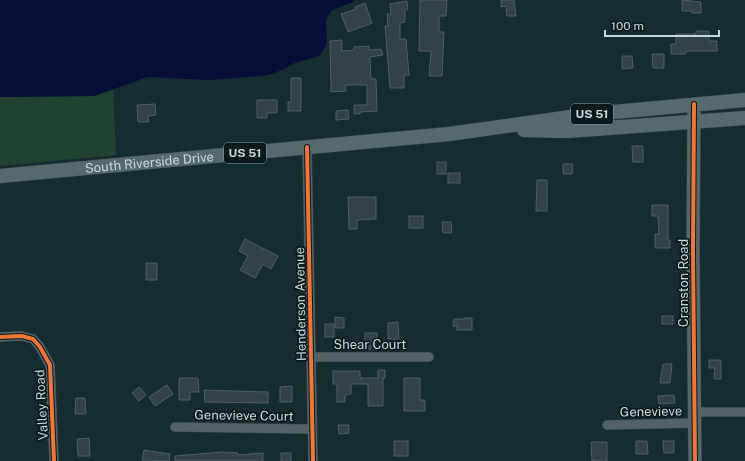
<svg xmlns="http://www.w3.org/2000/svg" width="745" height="461" viewBox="0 0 745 461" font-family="'Public Sans',sans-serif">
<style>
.park{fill:#1f4231}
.water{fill:#060e37}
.building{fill:#334248;stroke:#4e5e63}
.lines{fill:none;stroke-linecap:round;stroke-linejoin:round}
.street-casing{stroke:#37474b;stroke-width:10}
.secondary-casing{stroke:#37474b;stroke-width:14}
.primary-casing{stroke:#37474b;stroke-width:15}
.street{stroke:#526265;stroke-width:9}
.secondary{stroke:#546668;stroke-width:13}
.primary{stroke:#56696b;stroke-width:14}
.cycleway-casing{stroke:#08191c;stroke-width:6}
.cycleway{stroke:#f07635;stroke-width:4}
.labels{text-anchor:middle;stroke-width:3.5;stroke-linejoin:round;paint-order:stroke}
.shield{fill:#08191c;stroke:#8c9fa4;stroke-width:1}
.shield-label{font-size:12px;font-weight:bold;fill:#c4d9de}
.street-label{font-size:13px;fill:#c4d9de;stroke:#08191c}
</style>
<rect width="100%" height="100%" fill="#152c30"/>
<polygon class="park" points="113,88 116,155 0,166 0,97 94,96"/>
<path class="water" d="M0,0H355C347,7 335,6 330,13C322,22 329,35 326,45C325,48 321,53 319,56L295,63L273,74L262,76L209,80L148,77L94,96L0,97Z"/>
<g class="building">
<polygon points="420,0 447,0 446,16 439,16 439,32 444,32 442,76 429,76 431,51 419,51"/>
<polygon points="501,0 514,0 516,16 507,16 506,6 501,7"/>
<polygon points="682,0 701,2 701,13 692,13 692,11 682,11"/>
<polygon points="407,1 408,9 405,10 405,22 400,23 400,39 406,39 409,75 404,75 404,88 390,88 385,26 388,26 387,14 391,14 390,4"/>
<polygon points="365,3 372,23 348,32 341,14 356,9 355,7"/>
<polygon points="696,31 709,31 709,41 717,41 717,51 686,51 686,54 671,54 671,44 676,44 676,34 696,34"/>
<polygon points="342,40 342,51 354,50 354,47 369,46 369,50 381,49 383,55 370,57 371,79 376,79 377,111 360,112 360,114 354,114 354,105 367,105 367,85 345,85 346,91 331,92 330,41"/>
<polygon points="652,54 664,54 664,68 653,68"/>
<polygon points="622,56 632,56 633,68 622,69"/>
<polygon points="291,78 301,78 301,111 288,111 288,102 291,102"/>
<polygon points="257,100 277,100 277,113 267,113 267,118 257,118"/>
<polygon points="155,104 156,115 148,116 149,122 138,122 137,105"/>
<polygon points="348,110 349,119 336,120 336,111"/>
<polygon points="632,146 643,146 643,162 633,162"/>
<rect x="437" y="162" width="9" height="12"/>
<polygon points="563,164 573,164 572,174 563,174"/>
<rect x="448" y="173" width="12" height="10"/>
<polygon points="537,180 547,180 547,211 536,211"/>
<polygon points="348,197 376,197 376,219 357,220 357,229 349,229"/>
<polygon points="652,205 668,205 668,240 670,240 670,248 655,248 655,234 659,234 658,216 652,216"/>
<rect x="409" y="216" width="14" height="12"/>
<polygon points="442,222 451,222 452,233 443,233"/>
<polygon points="245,239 278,256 271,269 263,264 255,278 240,270 248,256 239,251"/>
<rect x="146" y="263" width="11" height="17"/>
<rect x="662" y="316" width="11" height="8"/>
<polygon points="335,317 344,318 344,328 335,328"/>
<polygon points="464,318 472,318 472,330 457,330 457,326 453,326 454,319 464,319"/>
<polygon points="398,322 399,339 388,339 388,323"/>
<rect x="325" y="324" width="9" height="13"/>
<polygon points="365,333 377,333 377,341 371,341 371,349 365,349"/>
<polygon points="709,360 721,360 721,379 714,379 715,368 709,368"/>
<polygon points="663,364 672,364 670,383 660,383"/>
<polygon points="378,370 385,370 385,378 383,378 383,406 368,406 368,384 351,384 351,394 345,395 345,402 337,402 337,384 333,384 333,371 360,371 360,378 378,378"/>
<polygon points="179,378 198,378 199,392 190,392 190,400 179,400"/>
<polygon points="404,378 420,378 420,400 425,400 425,411 404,411"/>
<polygon points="167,385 173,394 155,406 149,397"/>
<polygon points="292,386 292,402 280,402 280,387"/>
<polygon points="139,387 146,395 139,401 132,393"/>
<polygon points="204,390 268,392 268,403 205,402"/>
<polygon points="674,395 675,403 659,404 658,396"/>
<polygon points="76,398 85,398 86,414 75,414"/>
<polygon points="338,425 349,425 349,433 339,434"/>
<polygon points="89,438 90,456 78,456 77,439"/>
<rect x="394" y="441" width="14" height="15"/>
<polygon points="636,441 647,441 648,454 636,454"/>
<polygon points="663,441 674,441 674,453 664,453"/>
<polygon points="591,442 607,442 607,461 592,461"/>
<polygon points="144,450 170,454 169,461 142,460"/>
<polygon points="223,452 238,453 238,455 263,453 263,461 175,461 175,456"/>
<rect x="281" y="453" width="10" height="8"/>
</g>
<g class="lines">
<g class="street-casing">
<g id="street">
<polyline points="307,147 313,461"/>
<polyline points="0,337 22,336 33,339 40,347 50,365 54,461"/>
<polyline points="311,357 429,357"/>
<polyline points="695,412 745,412"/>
<polyline points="607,425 695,423"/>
<polyline points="175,427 312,429"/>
</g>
</g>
<g class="secondary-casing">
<polyline id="secondary" points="694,104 693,251 695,461"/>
</g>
<g class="primary-casing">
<g id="primary">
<polyline points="524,130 567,131 745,118"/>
<path id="s1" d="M0,176L449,134L592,114L745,100"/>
</g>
</g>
<use href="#street" class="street"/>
<use href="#secondary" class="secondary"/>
<use href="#primary" class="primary"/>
<g class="cycleway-casing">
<g id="cycleway">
<polyline points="694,104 693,251 695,461"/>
<polyline points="307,147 313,461"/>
<polyline points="0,337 22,336 33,339 40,347 50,365 54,461"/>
</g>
</g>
<use href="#cycleway" class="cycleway"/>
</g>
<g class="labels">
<g class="shield">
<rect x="571" y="104" width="42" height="20" rx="3"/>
<rect x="224" y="143" width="42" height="20" rx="3"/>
</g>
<g class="shield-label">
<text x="592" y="118">US 51</text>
<text x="245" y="157">US 51</text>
</g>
<g class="street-label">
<text dy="5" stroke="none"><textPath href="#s1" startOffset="150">South Riverside Drive</textPath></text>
<text transform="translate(683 283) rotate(-90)" y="5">Cranston Road</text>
<text transform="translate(300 304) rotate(-91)" y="5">Henderson Avenue</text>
<text x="370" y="349">Shear Court</text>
<text transform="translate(41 405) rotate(-93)" y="5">Valley Road</text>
<text transform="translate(651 411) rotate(-1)" y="5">Genevieve</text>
<text transform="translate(244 415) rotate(1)" y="5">Genevieve Court</text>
</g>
</g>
<path d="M605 30v6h114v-6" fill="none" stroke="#c4d9de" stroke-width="2"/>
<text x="611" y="30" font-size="12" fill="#c4d9de" stroke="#08191c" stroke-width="3" paint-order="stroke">100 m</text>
</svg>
